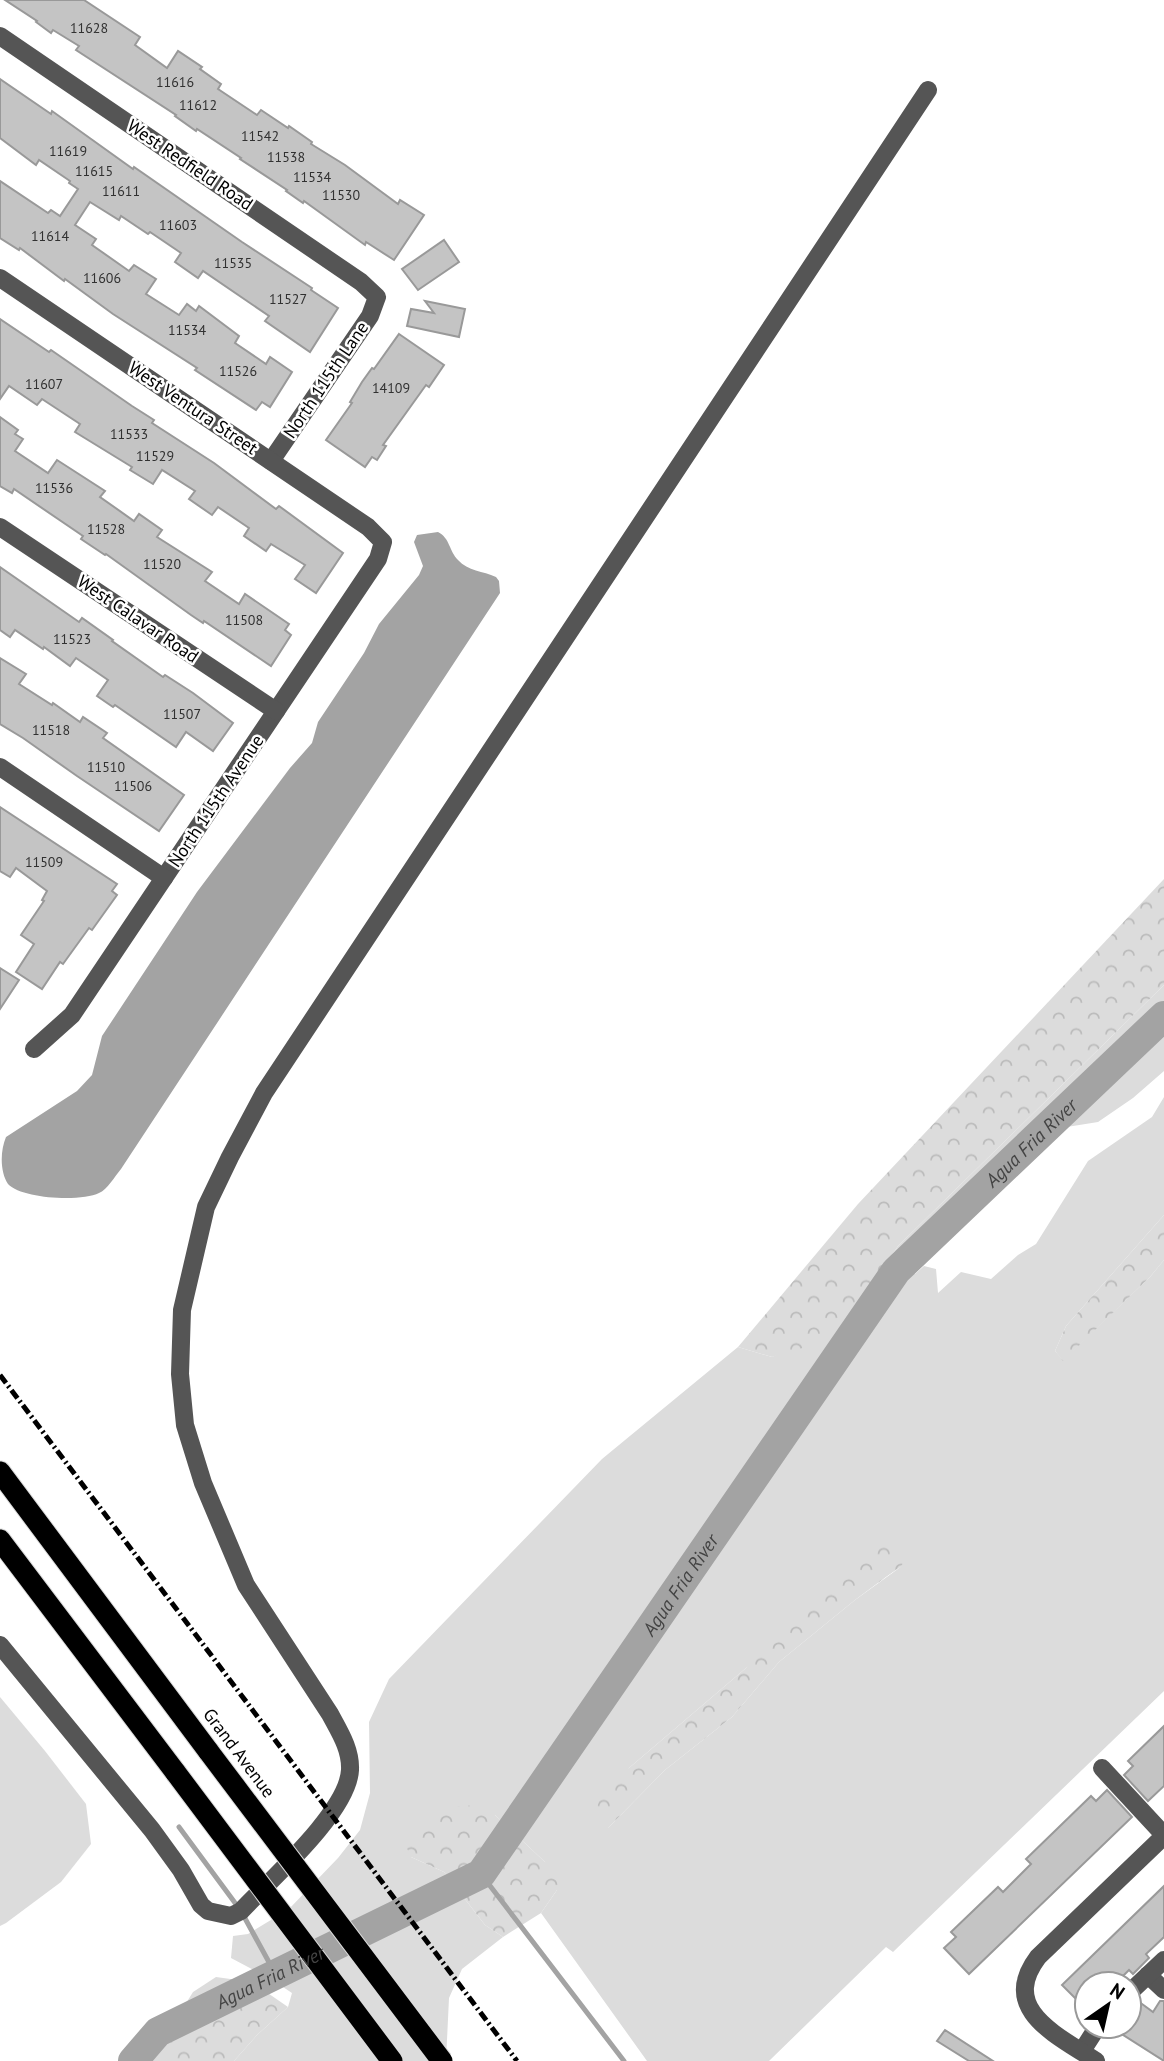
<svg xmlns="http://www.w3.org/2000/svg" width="1164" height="2061" viewBox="0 0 1164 2061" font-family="'PT Sans',sans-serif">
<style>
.green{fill:#dcdcdc;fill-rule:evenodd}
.forest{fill:url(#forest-crowns)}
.water{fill:#a3a3a3}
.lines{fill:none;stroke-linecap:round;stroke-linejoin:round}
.stream{stroke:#a3a3a3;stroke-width:5}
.river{stroke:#a3a3a3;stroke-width:30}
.building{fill:#c4c4c4;stroke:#999;stroke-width:2}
.highway-casing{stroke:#dbdbdb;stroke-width:23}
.minor{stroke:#555;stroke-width:18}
.highway{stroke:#000;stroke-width:21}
.rail{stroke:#000;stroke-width:5;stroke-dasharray:10 3.5 2 3.5;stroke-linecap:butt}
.highway-bridge-casing{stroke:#dbdbdb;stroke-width:23;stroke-linecap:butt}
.highway-bridge{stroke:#000;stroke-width:21}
.labels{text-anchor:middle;stroke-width:5;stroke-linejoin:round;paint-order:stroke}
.number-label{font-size:14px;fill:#313131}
.street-label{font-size:18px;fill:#000;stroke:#fff}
.water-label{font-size:19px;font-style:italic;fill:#444;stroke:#fff}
</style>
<defs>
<pattern id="forest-crowns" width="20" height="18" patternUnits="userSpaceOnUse" patternTransform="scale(1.75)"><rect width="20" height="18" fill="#dcdcdc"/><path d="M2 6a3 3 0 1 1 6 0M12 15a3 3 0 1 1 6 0" fill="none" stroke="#bbb"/></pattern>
</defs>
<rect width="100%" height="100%" fill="#fff"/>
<g class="green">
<path d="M1164,985V1071L1133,1098L1098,1122L1023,1134L982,1178L900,1258L915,1274L924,1266L936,1269L938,1293L961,1272L991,1279L1018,1255L1036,1244L1088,1161L1152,1117L1164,1097V1215L1066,1326L1055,1351L1063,1360L1150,1277L1164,1260V1691L893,1952L886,1947L769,2061H647L541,1913L557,1890L545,1862L495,1815L411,1857L444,1872L485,1925L503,1937L462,1969L449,1998L446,2061H234L257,2035L288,2007L292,1993L271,1979L231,1958L233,1936L248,1934L289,1909L338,1858L360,1830L370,1793L369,1722L389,1679L602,1459L738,1347L772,1357L847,1322L898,1246ZM902,1566L855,1600L779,1662L732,1717L665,1770L608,1828L629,1768L746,1668Z"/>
<polygon points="0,1697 45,1751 86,1804 91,1844 61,1882 6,1923 0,1926"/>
</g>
<g class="forest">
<polygon points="1164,879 1164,985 898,1246 847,1322 816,1344 772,1357 738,1347 858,1204"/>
<polygon points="1164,1215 1164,1260 1150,1277 1063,1361 1055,1351 1066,1326"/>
<polygon points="910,1540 902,1565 855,1600 779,1662 732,1717 665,1770 608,1828 594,1819 599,1801 629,1768 746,1668 870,1551 892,1542"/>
<polygon points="476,1805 495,1815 545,1862 562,1868 557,1890 541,1913 503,1937 485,1925 444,1872 411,1857 405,1844 415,1832 454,1807"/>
<polygon points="216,1977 252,1982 288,2007 257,2035 234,2061 142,2061 172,2026 193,1992"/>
</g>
<path class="water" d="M438,532C450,538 449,551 458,560C468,571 483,571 496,577L499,581L500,593L121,1169C115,1176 107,1190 99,1193C81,1202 22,1199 8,1184C0,1172 0,1151 6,1137L77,1091L92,1075L102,1036L197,892L290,768L312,743L318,722L364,653L379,624L419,575L423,566L414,542L417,535Z"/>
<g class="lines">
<g class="stream">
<polyline points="179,1827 241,1911 276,1975"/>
<polyline points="481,1874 624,2061"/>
</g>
<path class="river" id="s1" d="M133,2061L158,2032L481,1874L896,1271L1164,1016"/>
</g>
<g class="building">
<polygon points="5,0 84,0 140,37 135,45 167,68 178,51 202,67 200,69 221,84 218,89 257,115 261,110 288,128 289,126 312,142 311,144 345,165 398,204 400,200 424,215 394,260 366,242 365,245 304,201 303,203 286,191 287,190 240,159 241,158 197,129 196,131 175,116 176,115 76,50 79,46 53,30 51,33 36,22 37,21"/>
<polygon points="0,79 51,114 52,111 133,169 134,167 242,242 312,288 311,290 338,308 310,352 265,321 269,316 203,271 198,278 175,262 181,253 150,232 148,234 121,216 119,220 90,202 75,225 96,239 92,245 129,271 134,265 156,279 146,294 179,315 187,304 196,311 199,306 239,336 235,343 266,364 270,357 292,372 270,407 262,402 256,410 195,370 197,368 113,314 65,279 64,281 20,248 19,250 0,238 0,181 48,213 51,210 60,216 78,189 69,183 70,181 39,160 36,165 0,138"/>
<polygon points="444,240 459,262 418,290 402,269"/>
<polygon points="425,301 465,309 459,337 407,326 411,309 434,313"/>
<polygon points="0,319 49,352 51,350 132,406 154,420 152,423 214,463 276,509 279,506 343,553 316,593 295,579 305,565 271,544 266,551 244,536 249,528 218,507 212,515 189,499 195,491 162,470 153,484 130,470 132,467 75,432 80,424 42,399 37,405 9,386 0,399"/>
<polygon points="399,334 444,365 429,387 426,385 383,445 386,446 377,460 372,457 365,467 326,440 352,403 350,402 362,382 372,368 374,369"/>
<polygon points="0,417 18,430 15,434 23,439 15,451 48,473 57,460 105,491 100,497 134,521 139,514 162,530 157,537 212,572 205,581 239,604 245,594 289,624 285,630 291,635 271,666 204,621 203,623 191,615 106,554 105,555 81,539 83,536 14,489 12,493 0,486"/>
<polygon points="0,567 79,622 82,618 113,640 112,641 163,677 165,675 193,693 233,723 213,751 186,732 176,747 115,705 113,707 97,696 108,680 76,658 70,666 44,647 43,649 15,630 10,637 0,630"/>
<polygon points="0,658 26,674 19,684 52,705 53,703 80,722 83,717 107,733 103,738 184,795 159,831 77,776 23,738 0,724"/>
<polygon points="0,807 117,884 112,891 117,895 92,930 89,928 63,964 60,962 42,989 16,972 34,944 21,935 44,901 42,900 47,891 16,868 10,877 0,871"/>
<polygon points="0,968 19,980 0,1009"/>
<polygon points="1164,1726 1164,1786 1148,1801 1124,1775 1133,1766 1128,1761"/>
<polygon points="1107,1790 1132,1817 969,1974 944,1948 956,1937 951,1932 998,1887 1003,1892 1031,1864 1026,1859 1091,1796 1096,1801"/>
<polygon points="1164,1886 1164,1937 1146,1954 1149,1958 1133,1974 1129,1970 1115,1984 1087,1984 1087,2010 1062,1985"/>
<polygon points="1138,2001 1153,2012 1160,2001 1164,2001 1164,2061 1109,2026 1129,2026 1129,2015"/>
<polygon points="945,2030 993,2061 969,2061 937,2041"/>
</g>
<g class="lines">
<g class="highway-casing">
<g id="highway">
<polyline points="0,1472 209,1752"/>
<polyline points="0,1540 176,1773"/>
</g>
</g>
<g class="minor">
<polyline points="0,36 361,282 377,297 370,316 271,461"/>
<polyline points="0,278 368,527 383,542 378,559 72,1015 34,1049"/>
<polyline points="0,527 276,711"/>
<polyline points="0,767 164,878"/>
<path d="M0,1645L152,1830L181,1870L201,1905L208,1911L231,1916L241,1911C270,1880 348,1812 350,1770C351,1749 339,1731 330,1714L246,1585L203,1483L185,1425L180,1374L182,1310L206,1207L230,1157L264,1093L928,90"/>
<polyline points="1102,1768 1164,1835"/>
<polyline points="1148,1975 1164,1990"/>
<polyline points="1129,1993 1164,1960"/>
<polyline points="1082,2051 1098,2026"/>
<path d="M1096,2061C1059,2036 998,2010 1038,1957L1164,1836"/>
</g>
<use href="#highway" class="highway"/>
<polyline class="rail" points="0,1375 517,2061"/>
<g class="highway-bridge-casing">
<g id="highway-bridge">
<polyline points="209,1752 442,2061"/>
<polyline points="176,1773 392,2061"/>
</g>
</g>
<use href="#highway-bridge" class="highway-bridge"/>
</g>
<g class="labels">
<g class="number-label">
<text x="89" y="33">11628</text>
<text x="175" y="87">11616</text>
<text x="198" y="110">11612</text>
<text x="260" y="141">11542</text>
<text x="68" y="156">11619</text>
<text x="286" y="162">11538</text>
<text x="94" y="176">11615</text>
<text x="312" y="182">11534</text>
<text x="121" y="196">11611</text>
<text x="341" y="200">11530</text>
<text x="178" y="230">11603</text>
<text x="50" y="241">11614</text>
<text x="233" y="268">11535</text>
<text x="102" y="283">11606</text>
<text x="288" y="304">11527</text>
<text x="187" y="335">11534</text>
<text x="238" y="376">11526</text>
<text x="44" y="389">11607</text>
<text x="391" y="393">14109</text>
<text x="129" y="439">11533</text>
<text x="155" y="461">11529</text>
<text x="54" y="493">11536</text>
<text x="106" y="534">11528</text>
<text x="162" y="569">11520</text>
<text x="244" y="625">11508</text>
<text x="72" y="644">11523</text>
<text x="182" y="719">11507</text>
<text x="51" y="735">11518</text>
<text x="106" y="772">11510</text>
<text x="133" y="791">11506</text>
<text x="44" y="867">11509</text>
</g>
<g class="street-label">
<text transform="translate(190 165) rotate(34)" y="6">West Redfield Road</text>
<text transform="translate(326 380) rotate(-56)" y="6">North 115th Lane</text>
<text transform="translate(193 408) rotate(34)" y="6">West Ventura Street</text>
<text transform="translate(138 619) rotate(34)" y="6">West Calavar Road</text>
<text transform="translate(216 801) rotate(-56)" y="6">North 115th Avenue</text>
<text transform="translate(239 1753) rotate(53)" y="6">Grand Avenue</text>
</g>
<g class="water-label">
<text dy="7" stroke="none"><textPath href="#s1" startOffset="1316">Agua Fria River</textPath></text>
<text dy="7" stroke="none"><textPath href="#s1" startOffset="749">Agua Fria River</textPath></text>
<text dy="7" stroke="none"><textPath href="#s1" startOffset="163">Agua Fria River</textPath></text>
</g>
</g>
<g transform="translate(1108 2005) rotate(34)"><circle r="33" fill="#ffffff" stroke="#999999" stroke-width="2"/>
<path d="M0-5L12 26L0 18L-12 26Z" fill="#000000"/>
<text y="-10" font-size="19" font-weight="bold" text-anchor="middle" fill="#000000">N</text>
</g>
</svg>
